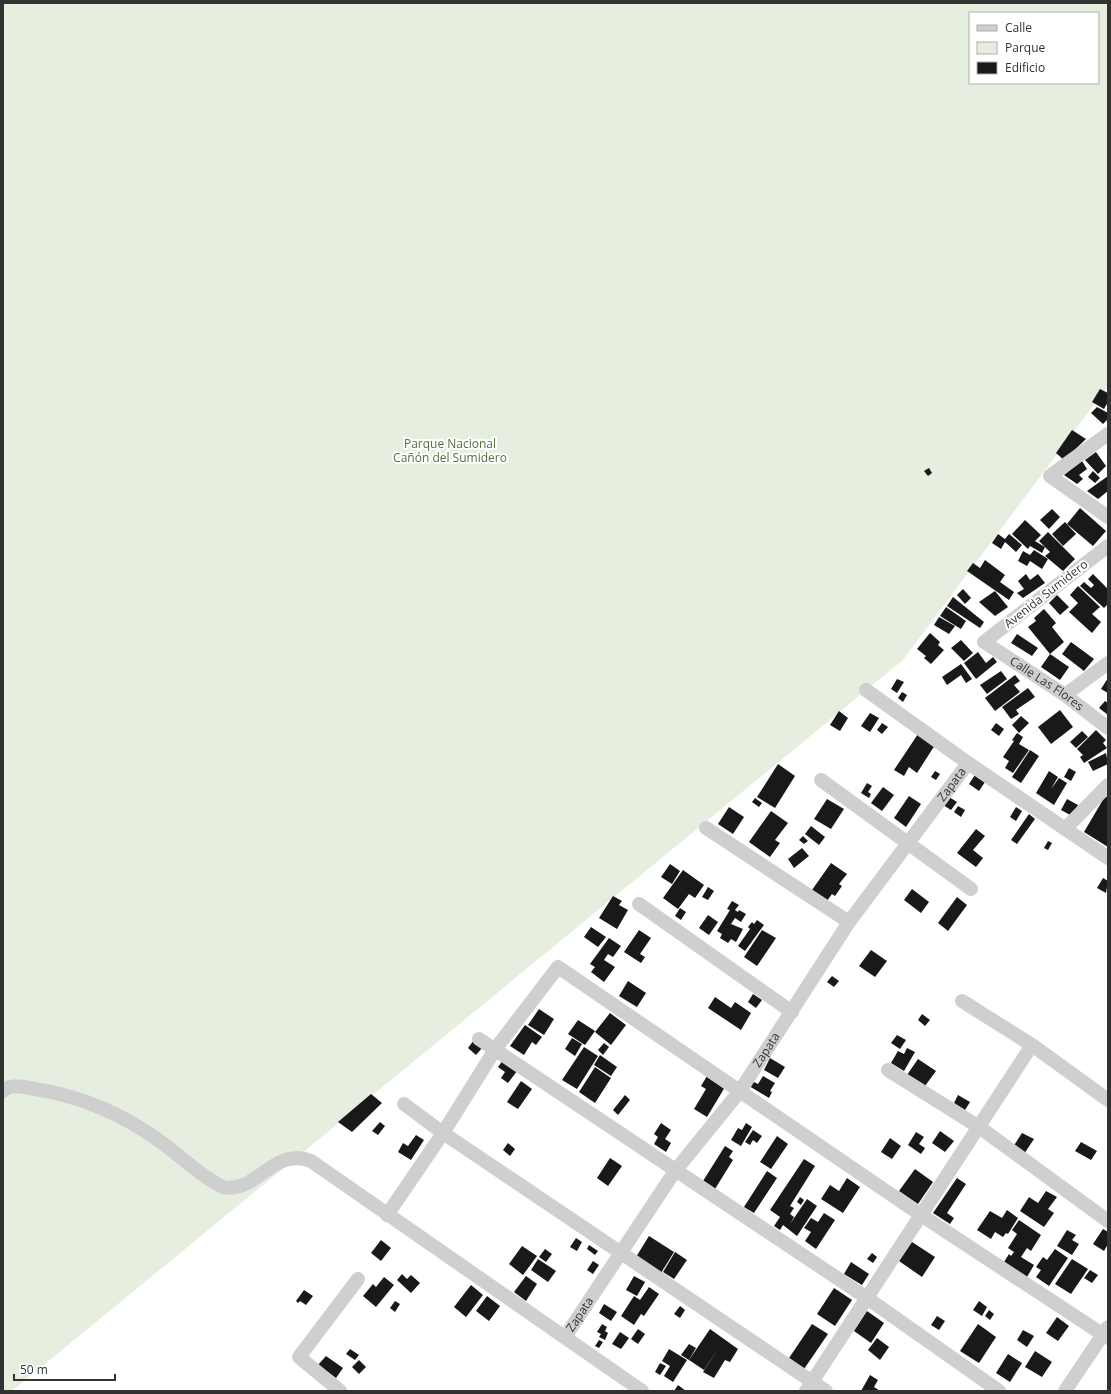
<svg xmlns="http://www.w3.org/2000/svg" width="1111" height="1394" viewBox="0 0 1111 1394" font-family="'Open Sans',sans-serif">
<style>
.green{fill:#e6efdf;fill-rule:evenodd}
.building{fill:#191919}
.lines{fill:none;stroke-linecap:round;stroke-linejoin:round}
.street{stroke:#cfcfcf;stroke-width:14}
.labels{text-anchor:middle;stroke-width:4;stroke-linejoin:round;paint-order:stroke}
.park-label{font-size:12px;fill:#4f723b;stroke:#fff}
.street-label{font-size:12px;fill:#323232;stroke:#fff}
</style>
<rect width="100%" height="100%" fill="#fff"/>
<path class="green" d="M3,3H1108V386L903,660L12,1391H3ZM970,13H1098V83H970Z"/>
<g class="building">
<polygon points="1100,389 1108,393 1108,402 1104,409 1092,402"/>
<polygon points="1097,407 1108,413 1108,419 1103,424 1091,413"/>
<polygon points="1072,430 1086,439 1064,460 1056,453"/>
<polygon points="1096,452 1106,466 1098,474 1085,460"/>
<polygon points="1082,461 1087,469 1079,475 1083,479 1077,484 1064,475"/>
<polygon points="929,468 932,473 928,476 924,471"/>
<polygon points="1093,471 1100,478 1095,483 1088,477"/>
<polygon points="1108,476 1108,491 1098,499 1087,491"/>
<polygon points="1080,508 1106,531 1093,546 1067,524"/>
<polygon points="1052,509 1060,517 1049,529 1040,520"/>
<polygon points="1025,520 1041,535 1035,541 1045,547 1042,553 1030,546 1028,549 1012,534"/>
<polygon points="1065,522 1076,534 1063,546 1052,534"/>
<polygon points="1048,532 1075,559 1063,571 1045,556 1050,552 1039,541"/>
<polygon points="998,534 1005,539 1009,534 1022,545 1016,552 1005,542 1001,549 992,543"/>
<polygon points="1034,550 1048,559 1042,569 1030,561 1027,566 1018,561 1023,551 1030,555"/>
<polygon points="985,560 1005,575 1000,582 1014,592 1009,600 967,571 973,563 980,568"/>
<polygon points="1026,574 1030,580 1038,574 1045,583 1023,598 1017,593 1024,589 1018,581"/>
<polygon points="1093,574 1108,589 1108,604 1104,608 1080,586 1084,582 1091,588 1094,585 1088,579"/>
<polygon points="1078,586 1100,607 1092,614 1101,622 1092,633 1069,612 1078,603 1070,595"/>
<polygon points="963,589 971,598 965,604 957,595"/>
<polygon points="995,591 1008,607 995,616 979,602"/>
<polygon points="1057,595 1069,607 1060,615 1049,603"/>
<polygon points="953,597 984,622 980,628 947,606"/>
<polygon points="946,607 966,621 961,629 940,616"/>
<polygon points="1044,609 1056,623 1052,627 1064,642 1050,654 1028,627 1036,621 1034,618"/>
<polygon points="939,617 955,626 949,634 934,625"/>
<polygon points="930,633 940,642 938,645 944,650 931,664 924,658 926,656 917,649"/>
<polygon points="1017,634 1038,648 1032,656 1011,643"/>
<polygon points="961,640 973,653 964,661 951,648"/>
<polygon points="1071,642 1094,659 1084,671 1062,654"/>
<polygon points="978,652 986,663 993,657 997,662 976,679 964,663"/>
<polygon points="1050,654 1069,667 1060,680 1041,667"/>
<polygon points="961,664 972,679 966,683 961,675 947,685 942,677"/>
<polygon points="1001,671 1007,679 987,694 980,685"/>
<polygon points="1015,675 1020,681 1014,685 1020,692 995,711 985,698"/>
<polygon points="1108,678 1108,693 1101,689"/>
<polygon points="897,679 904,682 897,693 891,689"/>
<polygon points="1028,688 1035,697 1016,710 1019,714 1011,719 1002,707"/>
<polygon points="902,692 907,695 903,702 898,698"/>
<polygon points="1105,701 1108,703 1108,715 1099,708"/>
<polygon points="1060,710 1073,727 1051,744 1038,727"/>
<polygon points="839,711 848,718 840,731 830,725"/>
<polygon points="870,713 879,718 870,732 861,726"/>
<polygon points="1021,716 1029,723 1019,733 1012,725"/>
<polygon points="882,723 888,727 882,734 877,730"/>
<polygon points="996,723 1004,729 999,736 991,730"/>
<polygon points="1096,730 1106,740 1103,743 1107,748 1084,763 1080,757 1083,755 1077,749"/>
<polygon points="1082,731 1088,737 1076,748 1070,742"/>
<polygon points="1017,733 1023,737 1019,744 1029,750 1013,773 1005,768 1009,761 1003,757 1014,741 1012,740"/>
<polygon points="918,734 935,745 917,773 909,767 904,776 894,770"/>
<polygon points="1030,750 1039,756 1021,783 1012,777"/>
<polygon points="1106,753 1108,764 1093,771 1088,762"/>
<polygon points="778,764 795,776 775,808 757,797"/>
<polygon points="1069,768 1076,772 1071,781 1064,777"/>
<polygon points="935,771 940,774 936,780 931,777"/>
<polygon points="1049,771 1058,777 1051,789 1059,778 1067,783 1054,805 1036,793"/>
<polygon points="975,775 985,782 979,791 969,784"/>
<polygon points="867,783 872,786 868,792 871,794 869,798 861,793"/>
<polygon points="883,787 894,795 882,811 871,803"/>
<polygon points="909,796 921,804 906,827 894,818"/>
<polygon points="1108,796 1108,847 1084,832 1104,798"/>
<polygon points="949,797 957,802 951,810 943,805"/>
<polygon points="755,798 762,803 759,807 752,802"/>
<polygon points="827,799 844,809 831,829 814,819"/>
<polygon points="1067,799 1078,805 1072,816 1061,810"/>
<polygon points="958,806 965,810 961,817 954,812"/>
<polygon points="729,807 744,817 733,834 718,824"/>
<polygon points="1016,807 1022,811 1016,821 1010,817"/>
<polygon points="771,811 788,823 775,840 780,843 770,857 749,842"/>
<polygon points="1029,814 1035,819 1017,844 1011,840"/>
<polygon points="811,826 825,837 819,845 805,834"/>
<polygon points="976,829 985,836 973,850 983,858 976,867 957,853"/>
<polygon points="803,836 808,841 804,844 799,840"/>
<polygon points="1048,841 1052,843 1048,850 1044,848"/>
<polygon points="802,848 809,856 794,868 788,859"/>
<polygon points="831,863 847,874 839,884 842,886 835,896 832,894 827,901 812,890"/>
<polygon points="670,864 680,871 672,884 661,877"/>
<polygon points="683,870 704,885 695,898 689,894 678,909 663,898"/>
<polygon points="1103,878 1108,881 1106,893 1097,888"/>
<polygon points="708,887 714,891 708,900 702,897"/>
<polygon points="912,889 929,902 921,913 904,900"/>
<polygon points="613,896 622,901 619,905 628,910 617,929 599,918"/>
<polygon points="957,897 967,905 948,931 938,923"/>
<polygon points="732,901 739,905 735,910 738,912 739,910 746,914 741,922 735,918 731,924 743,929 736,942 731,939 728,943 720,938 722,934 717,931 730,910 727,909"/>
<polygon points="680,908 686,912 681,920 675,916"/>
<polygon points="708,915 718,922 709,935 699,928"/>
<polygon points="757,920 764,925 745,951 738,946 750,929 748,927 752,922 754,924"/>
<polygon points="591,927 606,937 598,947 584,937"/>
<polygon points="639,930 651,938 640,954 645,957 641,963 624,952"/>
<polygon points="762,930 776,938 757,966 744,957"/>
<polygon points="609,938 621,946 613,957 608,954 604,960 615,967 604,982 591,972 595,967 590,964"/>
<polygon points="871,950 887,961 875,977 859,966"/>
<polygon points="832,976 839,981 834,987 827,982"/>
<polygon points="628,981 646,993 637,1007 619,996"/>
<polygon points="753,994 762,1000 756,1008 748,1002"/>
<polygon points="715,997 731,1008 735,1002 751,1013 741,1030 708,1008"/>
<polygon points="539,1009 554,1019 544,1035 528,1025"/>
<polygon points="610,1013 626,1025 611,1045 595,1032"/>
<polygon points="922,1014 930,1020 925,1026 918,1020"/>
<polygon points="578,1020 595,1031 585,1045 568,1034"/>
<polygon points="525,1025 542,1037 536,1045 532,1042 524,1055 510,1046"/>
<polygon points="897,1035 906,1040 900,1049 891,1043"/>
<polygon points="572,1038 582,1044 575,1056 565,1049"/>
<polygon points="474,1040 483,1047 476,1055 468,1048"/>
<polygon points="604,1043 609,1047 603,1055 598,1050"/>
<polygon points="584,1047 598,1056 577,1089 562,1080"/>
<polygon points="907,1048 915,1052 904,1071 891,1063 898,1051 904,1054"/>
<polygon points="600,1055 617,1067 611,1076 594,1065"/>
<polygon points="770,1058 785,1067 778,1078 764,1070"/>
<polygon points="918,1059 936,1071 925,1086 907,1075"/>
<polygon points="503,1060 517,1071 508,1083 501,1078 505,1072 498,1067"/>
<polygon points="595,1067 611,1078 595,1103 579,1092"/>
<polygon points="707,1076 725,1087 707,1117 694,1109 706,1089 701,1086"/>
<polygon points="763,1076 775,1083 770,1091 772,1092 769,1098 749,1086 752,1081 758,1084"/>
<polygon points="521,1081 532,1089 518,1109 507,1102"/>
<polygon points="371,1094 382,1103 352,1132 338,1122"/>
<polygon points="625,1095 630,1100 618,1115 613,1110"/>
<polygon points="958,1095 970,1102 965,1110 954,1103"/>
<polygon points="380,1122 385,1126 378,1135 372,1131"/>
<polygon points="661,1123 671,1130 665,1139 671,1143 666,1152 654,1144 658,1137 654,1134"/>
<polygon points="746,1123 752,1127 741,1146 731,1140 738,1128 742,1130"/>
<polygon points="753,1130 762,1136 757,1143 753,1140 750,1145 745,1142"/>
<polygon points="940,1131 954,1141 945,1152 932,1143"/>
<polygon points="916,1132 924,1137 919,1144 925,1148 921,1154 908,1145"/>
<polygon points="1022,1133 1034,1139 1024,1154 1013,1147"/>
<polygon points="416,1135 424,1140 411,1160 398,1152 403,1143 408,1146"/>
<polygon points="777,1136 788,1144 771,1169 760,1162"/>
<polygon points="890,1138 901,1146 892,1159 881,1152"/>
<polygon points="1081,1142 1097,1151 1091,1160 1075,1151"/>
<polygon points="508,1143 515,1149 510,1156 503,1150"/>
<polygon points="725,1146 733,1151 729,1157 733,1160 715,1189 703,1181"/>
<polygon points="610,1158 622,1166 608,1186 597,1178"/>
<polygon points="804,1159 815,1166 790,1206 794,1208 790,1214 794,1217 790,1224 807,1199 817,1206 797,1236 783,1225 780,1230 774,1226 780,1217 770,1210"/>
<polygon points="915,1169 933,1182 918,1204 899,1191"/>
<polygon points="767,1171 777,1178 754,1213 744,1207"/>
<polygon points="847,1178 860,1187 843,1213 821,1199 830,1185 839,1191"/>
<polygon points="957,1178 966,1184 947,1213 954,1218 950,1224 933,1213"/>
<polygon points="1046,1191 1057,1197 1048,1209 1054,1213 1044,1227 1020,1211 1029,1197 1038,1203"/>
<polygon points="800,1197 804,1200 801,1205 797,1202"/>
<polygon points="1007,1210 1018,1218 1008,1234 1006,1233 1003,1237 995,1232 991,1239 977,1230 990,1211 1002,1218"/>
<polygon points="824,1213 835,1220 816,1249 805,1241 811,1232 804,1228 811,1218 818,1222"/>
<polygon points="1019,1220 1041,1235 1031,1251 1027,1248 1021,1257 1034,1265 1027,1277 1004,1262 1009,1254 1011,1256 1014,1252 1008,1248 1017,1234 1012,1230"/>
<polygon points="1103,1229 1108,1232 1108,1244 1104,1251 1093,1244"/>
<polygon points="1067,1230 1076,1235 1072,1240 1079,1244 1072,1255 1057,1246"/>
<polygon points="649,1236 674,1252 661,1273 636,1257"/>
<polygon points="576,1238 582,1242 577,1251 570,1247"/>
<polygon points="381,1240 391,1248 381,1261 371,1253"/>
<polygon points="912,1242 935,1257 922,1277 899,1261"/>
<polygon points="589,1245 598,1251 595,1255 587,1249"/>
<polygon points="522,1246 537,1256 523,1275 509,1264"/>
<polygon points="545,1249 552,1254 546,1262 539,1257"/>
<polygon points="1055,1249 1068,1258 1049,1286 1036,1277 1041,1270 1036,1267 1043,1257 1047,1260"/>
<polygon points="675,1252 687,1260 674,1279 663,1272"/>
<polygon points="872,1253 877,1257 873,1263 867,1259"/>
<polygon points="538,1259 556,1271 548,1282 531,1270"/>
<polygon points="1072,1259 1088,1269 1071,1294 1055,1284"/>
<polygon points="593,1261 599,1265 593,1274 587,1270"/>
<polygon points="851,1262 869,1274 862,1285 844,1274"/>
<polygon points="1090,1270 1098,1275 1092,1283 1084,1278"/>
<polygon points="402,1274 407,1279 411,1275 420,1283 411,1293 397,1280"/>
<polygon points="526,1276 537,1284 526,1301 514,1292"/>
<polygon points="634,1276 645,1282 637,1296 626,1290"/>
<polygon points="384,1277 394,1285 376,1307 363,1296 373,1284 376,1287"/>
<polygon points="471,1285 483,1295 466,1317 454,1307"/>
<polygon points="649,1287 659,1294 644,1316 641,1314 634,1325 621,1316 634,1296 640,1300"/>
<polygon points="834,1288 852,1300 835,1326 817,1314"/>
<polygon points="304,1290 313,1296 306,1305 300,1301 298,1303 296,1301"/>
<polygon points="487,1296 500,1306 489,1321 476,1311"/>
<polygon points="395,1301 400,1304 395,1312 390,1308"/>
<polygon points="979,1301 987,1307 982,1316 973,1310"/>
<polygon points="604,1304 617,1312 611,1321 599,1313"/>
<polygon points="680,1306 685,1310 680,1318 674,1314"/>
<polygon points="989,1310 994,1314 990,1320 985,1316"/>
<polygon points="867,1311 884,1323 871,1343 854,1331"/>
<polygon points="937,1316 945,1321 939,1330 931,1325"/>
<polygon points="1057,1317 1069,1326 1058,1341 1046,1333"/>
<polygon points="602,1324 607,1327 605,1331 608,1333 605,1340 599,1337 601,1334 597,1332"/>
<polygon points="812,1324 828,1334 804,1369 789,1358"/>
<polygon points="978,1324 996,1337 979,1363 960,1351"/>
<polygon points="638,1329 645,1334 638,1344 631,1339"/>
<polygon points="710,1329 738,1349 730,1362 725,1360 714,1378 703,1372 720,1346 704,1370 689,1360"/>
<polygon points="1023,1330 1034,1336 1027,1347 1017,1340"/>
<polygon points="620,1332 629,1338 621,1349 612,1344"/>
<polygon points="877,1338 889,1347 880,1360 868,1350"/>
<polygon points="599,1340 603,1342 599,1348 595,1346"/>
<polygon points="689,1344 696,1348 689,1360 681,1355"/>
<polygon points="350,1349 359,1355 355,1360 346,1354"/>
<polygon points="669,1349 687,1360 673,1382 664,1376 670,1366 662,1361"/>
<polygon points="1035,1351 1052,1362 1042,1377 1025,1367"/>
<polygon points="1008,1354 1022,1363 1010,1382 996,1373"/>
<polygon points="326,1356 343,1368 336,1378 318,1365"/>
<polygon points="359,1360 366,1367 359,1374 352,1367"/>
<polygon points="660,1363 666,1366 660,1375 655,1372"/>
<polygon points="870,1375 878,1380 874,1387 880,1391 861,1391"/>
<polygon points="678,1385 686,1391 674,1391"/>
</g>
<g class="lines">
<g class="street">
<polyline points="1108,434 1050,476 1108,517"/>
<path id="s1" d="M1108,546L984,642L1065,695L1108,728"/>
<polyline points="866,690 968,763 1108,858"/>
<polyline points="1065,695 1108,663"/>
<polyline points="821,780 971,889"/>
<polyline points="706,828 849,922"/>
<polyline points="1065,829 1108,785"/>
<polyline points="639,904 792,1012"/>
<polyline points="962,1001 1032,1045 1108,1100"/>
<polyline points="479,1039 867,1298 999,1391"/>
<polyline points="888,1070 979,1127 1108,1221"/>
<path d="M3,1091C11,1083 24,1087 35,1089C80,1096 124,1115 161,1142C179,1155 203,1178 223,1187C257,1194 273,1146 311,1161L642,1391"/>
<polyline points="404,1104 443,1133 826,1391"/>
<polyline points="387,1215 443,1133 496,1048 558,967 921,1215 1108,1338"/>
<path id="s2" d="M565,1337L675,1171L740,1091L849,922L968,763"/>
<polyline points="340,1391 299,1357 358,1279"/>
<polyline points="806,1391 1032,1045"/>
<polyline points="1065,1391 1108,1327"/>
</g>
</g>
<g class="labels">
<g class="park-label">
<text x="450" y="448">Parque Nacional<tspan x="450" dy="14">Cañón del Sumidero</tspan></text>
</g>
<g class="street-label">
<text transform="translate(1046 594) rotate(-38)" y="4">Avenida Sumidero</text>
<text dy="4" stroke="none"><textPath href="#s1" startOffset="232">Calle Las Flores</textPath></text>
<text dy="4" stroke="none"><textPath href="#s2" startOffset="675">Zapata</textPath></text>
<text dy="4" stroke="none"><textPath href="#s2" startOffset="351">Zapata</textPath></text>
<text dy="4" stroke="none"><textPath href="#s2" startOffset="27">Zapata</textPath></text>
</g>
</g>
<rect width="1111" height="1394" fill="none" stroke="#323232" stroke-width="8"/>
<rect x="969" y="12" width="130" height="72" fill="#ffffff" stroke="#adadad"/>
<rect x="977" y="25" width="20" height="6" fill="#cfcfcf" stroke="#adadad"/>
<text x="1005" y="32" font-size="12" fill="#323232">Calle</text>
<rect x="977" y="42" width="20" height="12" fill="#e6efdf" stroke="#adadad"/>
<text x="1005" y="52" font-size="12" fill="#323232">Parque</text>
<rect x="977" y="62" width="20" height="12" fill="#191919" stroke="#adadad"/>
<text x="1005" y="72" font-size="12" fill="#323232">Edificio</text>
<path d="M14 1374v6h101v-6" fill="none" stroke="#323232" stroke-width="2"/>
<text x="20" y="1374" font-size="12" fill="#323232" stroke="#ffffff" stroke-width="3" paint-order="stroke">50 m</text>
</svg>
